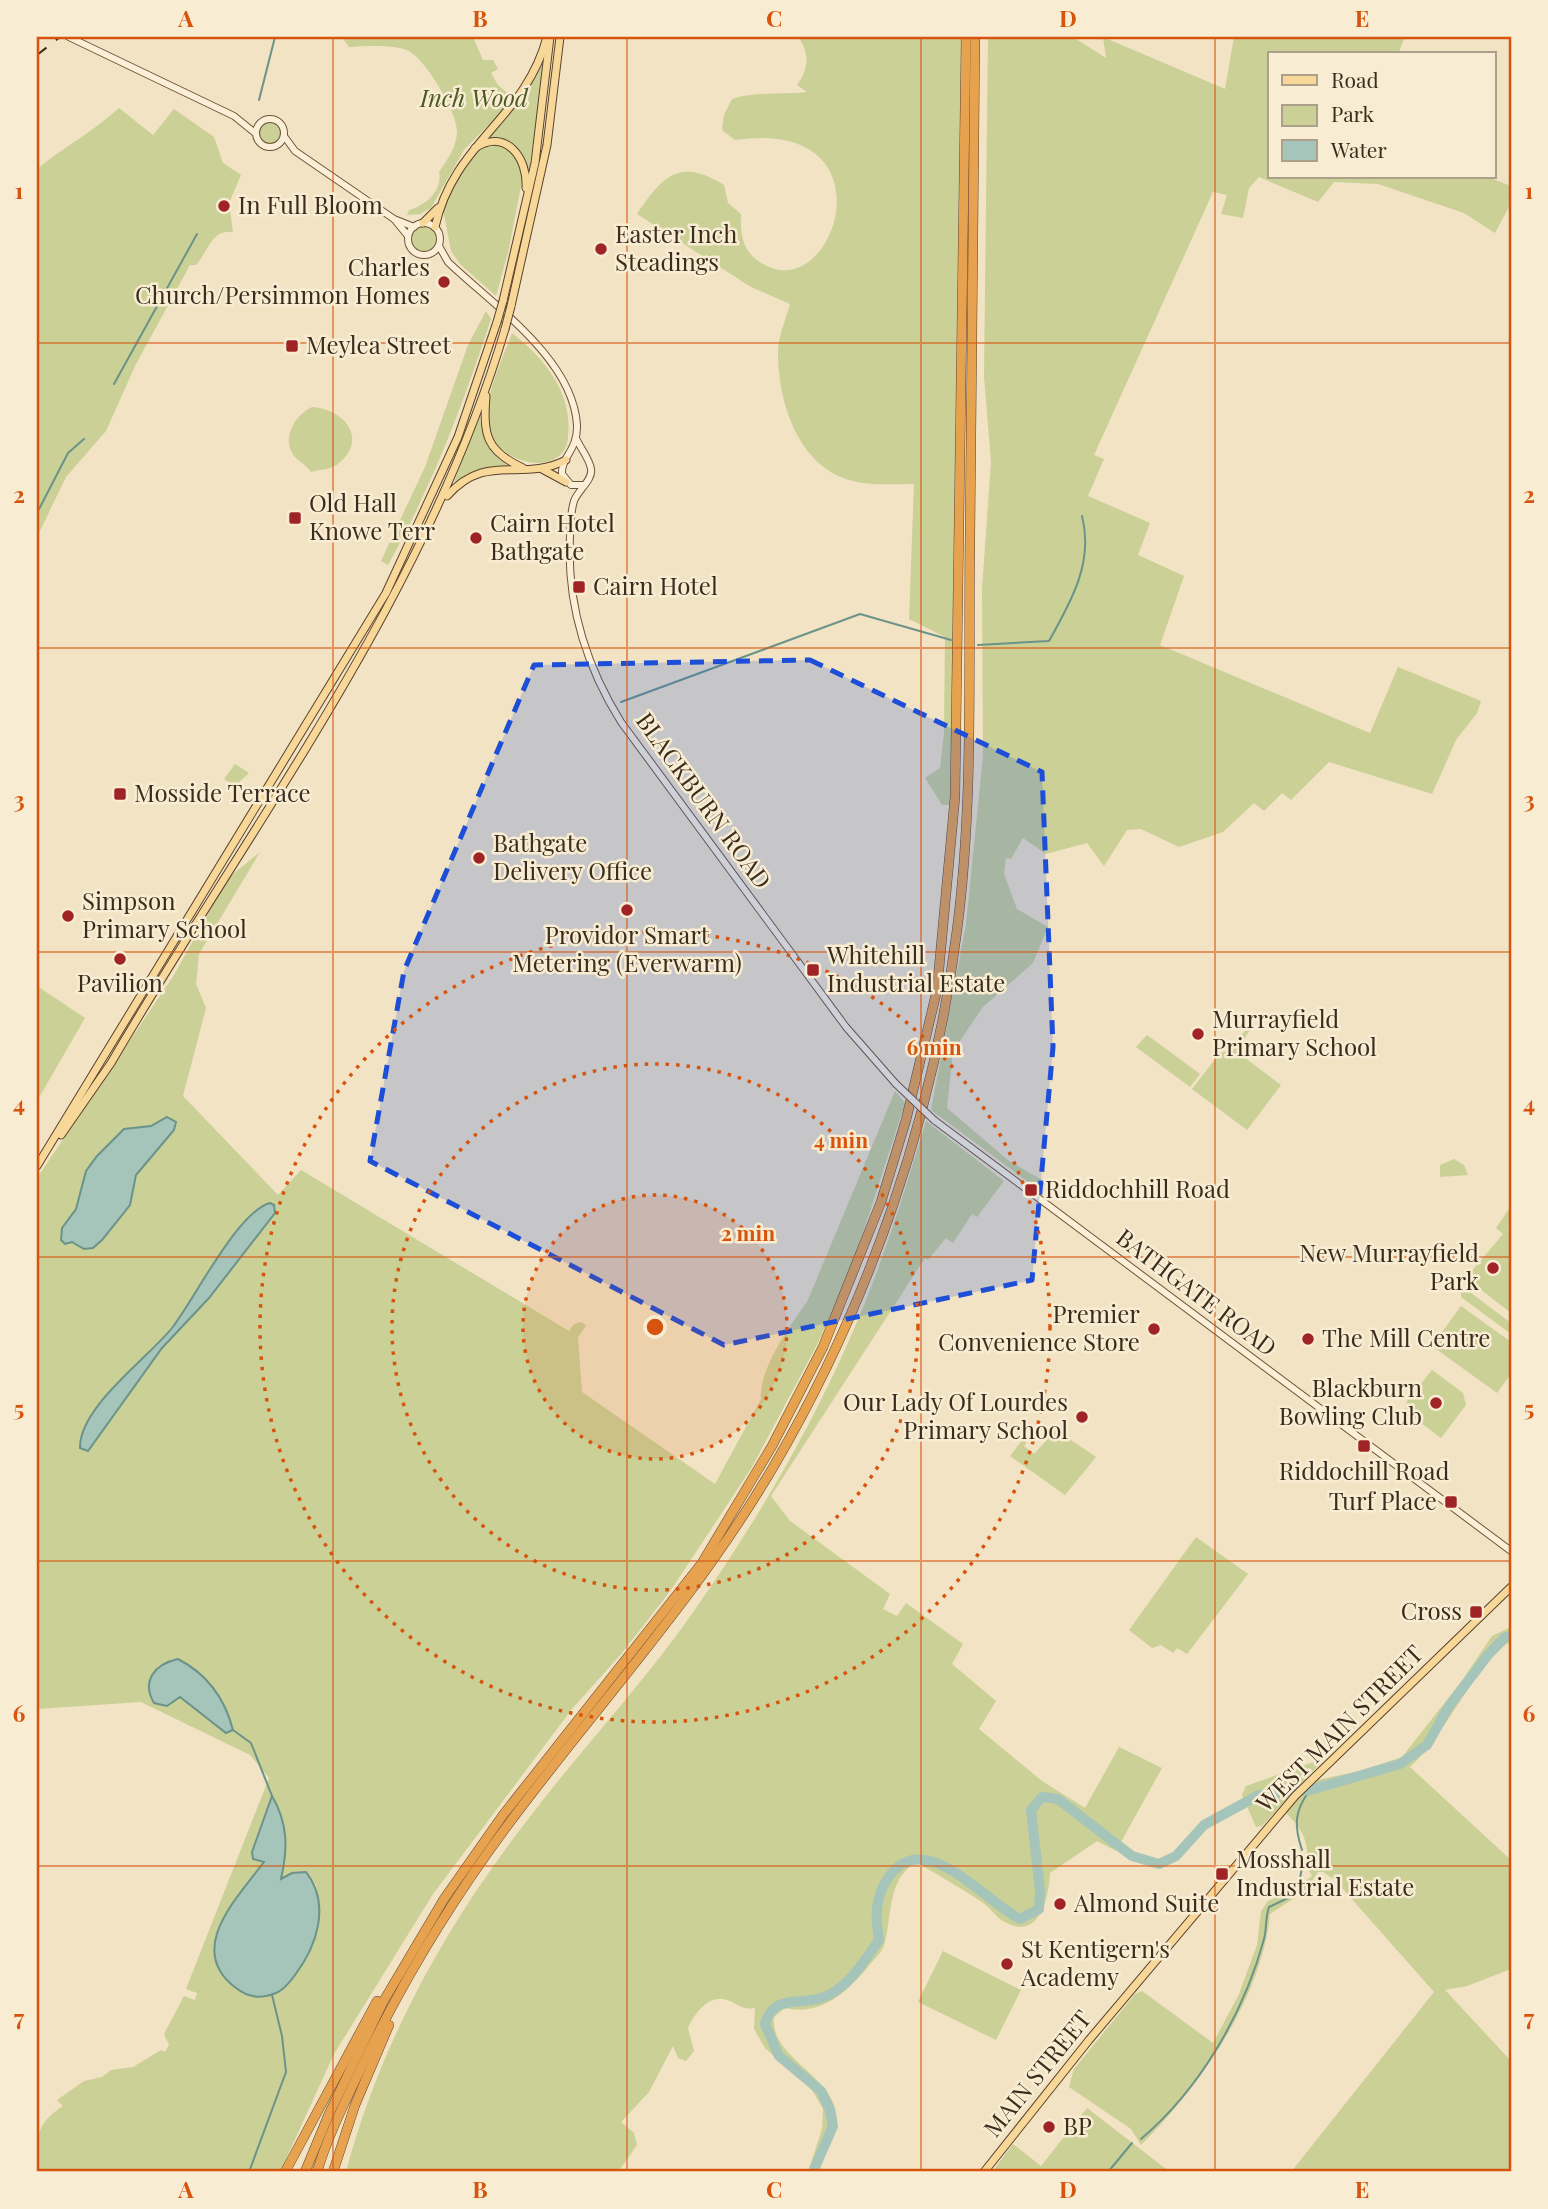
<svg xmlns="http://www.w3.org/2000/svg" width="1548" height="2209" viewBox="0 0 1548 2209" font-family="'Playfair Display',serif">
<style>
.green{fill:#cad096;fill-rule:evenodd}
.water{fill:#a5c4ba;stroke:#6b9389;stroke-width:2}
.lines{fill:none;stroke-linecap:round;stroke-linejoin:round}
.stream{stroke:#6b9389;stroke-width:2}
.river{stroke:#a5c4ba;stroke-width:10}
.secondary-casing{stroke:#6e553b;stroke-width:8}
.primary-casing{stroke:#5a412d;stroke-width:9}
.motorway-casing{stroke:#5a412d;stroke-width:10}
.secondary{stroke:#fbf0d7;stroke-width:6}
.primary{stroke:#f7d898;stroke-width:7}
.motorway{stroke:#e6a24e;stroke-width:9}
.rail{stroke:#3b2c1d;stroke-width:2;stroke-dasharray:12 12;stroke-linecap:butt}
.secondary-bridge-casing{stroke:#6e553b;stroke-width:8;stroke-linecap:butt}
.primary-bridge-casing{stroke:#5a412d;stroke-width:9;stroke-linecap:butt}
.secondary-bridge{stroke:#fbf0d7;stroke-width:6}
.primary-bridge{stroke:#f7d898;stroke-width:7}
.marked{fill:#1d4ed8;fill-opacity:0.2;stroke:#1d4ed8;stroke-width:5;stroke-dasharray:14 9;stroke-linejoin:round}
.grid{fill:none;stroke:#d7540e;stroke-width:2;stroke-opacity:0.55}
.ring{fill:none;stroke:#d7540e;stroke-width:3.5;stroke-dasharray:3.5 7}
.poi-dot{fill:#a02425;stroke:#f8edd3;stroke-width:2.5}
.labels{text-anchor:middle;stroke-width:5;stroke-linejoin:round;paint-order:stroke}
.park-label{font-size:24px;font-style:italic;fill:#4c5922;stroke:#f8edd3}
.poi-label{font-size:24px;fill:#3b2c1d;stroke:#f8edd3;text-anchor:start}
.street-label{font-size:24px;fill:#3b2c1d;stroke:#f8edd3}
.centre{fill:#d7540e;stroke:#f8edd3;stroke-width:3.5}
.ring-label{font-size:21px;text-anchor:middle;font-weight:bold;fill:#d7540e;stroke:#f8edd3;stroke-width:5;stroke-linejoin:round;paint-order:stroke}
.neatline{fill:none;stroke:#d7540e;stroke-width:2.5}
.grid-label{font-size:23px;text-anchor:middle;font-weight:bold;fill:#d7540e}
</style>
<rect width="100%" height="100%" fill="#f1e3c3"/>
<g class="green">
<path d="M342,37H473L483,60H493L498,69L491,73L498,85L514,99L464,150L431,208L420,214L407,215L409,210C425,206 443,191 439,172C447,160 456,148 457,133C459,115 426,60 409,51C394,44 366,46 349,47Z"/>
<path d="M798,37H961L950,805H942L925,778L940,768L944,733L945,637L909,619L914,484C893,484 869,486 849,480C797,464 778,401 778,352C778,337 786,319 790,304L751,287L637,214C662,177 679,157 724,185L728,203L741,214C740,236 743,253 763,264C835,307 896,116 735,140L722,130L724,115L732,99C755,91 782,95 807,92L797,85C809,69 810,53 798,37Z"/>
<polygon points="988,37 1073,37 1106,58 1103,37 1225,89 1234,37 1405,37 1398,54 1270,54 1270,177 1488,177 1511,186 1511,203 1495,233 1464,213 1378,184 1334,182 1318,202 1259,177 1249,188 1243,218 1221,214 1227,195 1213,192 1094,455 1104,459 1088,496 1150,523 1138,555 1184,576 1160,645 1370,733 1398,667 1481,701 1477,713 1456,740 1432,794 1329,762 1291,800 1282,793 1264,811 1254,803 1223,832 1179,847 1141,829 1127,830 1104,866 1087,843 1046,854 1023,838 1011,859 1006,858 1004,874 1017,909 1048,927 1033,963 983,1007 953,1051 947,1108 1009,1161 1046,1182 1039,1190 931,1110 966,924 983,756 982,589 991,462 984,376"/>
<path d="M545,54L529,172C523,149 508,133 483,141L523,99Z"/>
<path d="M119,108L153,135L174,109L214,137L223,163L241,175L229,203L233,232C211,229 208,252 196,265H190L136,364L106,431L66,477L37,537V169C64,147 93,132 119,108Z"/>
<circle cx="269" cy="134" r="11"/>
<polygon points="488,145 499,145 512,151 523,176 508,253 496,296 460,264 451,251 443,209 458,177 477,151"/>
<circle cx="424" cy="239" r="14"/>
<path d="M486,311L491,319C463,405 432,486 388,565L381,561L425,467L468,345Z"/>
<path d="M512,333C544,358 573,393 568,436C568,442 566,450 560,455C539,474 497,456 489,431C481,401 502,361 512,333Z"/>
<path d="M312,407C345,409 369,440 338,464C329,470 321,469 311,472C307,465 299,462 294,456C281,438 295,415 312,407Z"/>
<path d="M479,416C484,439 492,452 510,467H488L454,482Z"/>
<polygon points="235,764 249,773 235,786 224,779"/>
<path d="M260,852L199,954L196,984L206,1008L183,1096L278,1195L301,1170L569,1331L574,1324L582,1322L586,1326L578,1337L582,1392L715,1484L761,1399C758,1371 790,1325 807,1302L895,1091L905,1103L852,1267L819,1341L752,1467L671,1590L622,1653L572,1709L433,1894L334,2054L280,2172H37C37,2138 34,2125 63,2106L57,2100L84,2081L102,2077L111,2070L133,2067L161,2050L165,2052L169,2045L164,2034L184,1996L195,2000L197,1993L186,1989L269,1778L250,1755L141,1702L37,1709V1178L174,975L228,878ZM286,1861L281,1880L292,1873H306L316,1885L319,1903L220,1924L264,1862Z"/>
<polygon points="37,986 85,1018 37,1101"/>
<polygon points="1251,1022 1254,1024 1236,1051 1281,1085 1247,1130 1192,1089 1220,1053 1231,1050"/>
<polygon points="1147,1035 1200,1074 1190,1087 1136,1047"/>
<path d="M926,1121L1004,1181L977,1217L972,1214L953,1243L946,1238L928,1260L925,1258L771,1496L790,1521L890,1594L883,1609L897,1616L906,1603L963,1644L952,1664L996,1701L979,1729L1042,1781L1085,1808L1119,1747L1162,1768L1116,1851L1097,1841L1050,1873C1049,1896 1040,1940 1007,1923C997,1919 991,1908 982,1902C961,1888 938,1875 916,1862C886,1881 893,1915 884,1945C882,1953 873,1960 868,1967C846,1993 821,2016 785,2008L774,2017C769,2061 845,2078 836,2127C833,2143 823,2158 816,2172H808L822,2129L823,2109L812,2090L765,2048L754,2029L755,2008C740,2011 736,2001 723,1999C706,1997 694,2015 688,2028L694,2051L686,2061L678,2058L673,2046L649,2092L621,2122L634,2133L637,2145L618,2172H346C380,2043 447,1923 529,1818C583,1747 645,1682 696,1608C754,1525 806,1437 847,1345C880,1272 903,1197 926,1121Z"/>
<polygon points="1454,1159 1464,1165 1468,1175 1440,1177 1440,1165"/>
<polygon points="1511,1206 1511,1222 1508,1227 1511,1224 1511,1313 1466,1278 1503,1234 1496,1228"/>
<polygon points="1461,1292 1471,1293 1511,1323 1511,1334 1461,1297"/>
<polygon points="1461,1306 1511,1342 1511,1374 1497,1393 1432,1346"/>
<polygon points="1432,1370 1463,1393 1466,1405 1441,1438 1405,1411 1407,1401"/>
<polygon points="1056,1430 1096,1457 1065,1495 1010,1456 1026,1435 1030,1437 1024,1446 1034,1454"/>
<polygon points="1196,1537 1248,1574 1187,1654 1177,1648 1173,1653 1161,1645 1152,1648 1129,1630"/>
<path d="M1511,1627V1641C1475,1663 1447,1734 1410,1767L1511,1860V1969L1467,1986L1445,1990L1511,2061V2172H1291L1434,1992L1335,1880L1323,1872H1318L1305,1891L1270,1914C1262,1998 1200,2086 1141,2145L1131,2129L1069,2087L1074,2069L1135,1994L1142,1991L1213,2043L1239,1994L1257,1945L1261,1911L1268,1901L1295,1889L1312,1876L1306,1866C1311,1843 1301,1827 1285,1812L1312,1781L1360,1771L1402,1757L1461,1682L1492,1636Z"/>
<polygon points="1325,1758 1262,1826 1256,1827 1242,1795 1246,1786"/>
<polygon points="943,1951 1021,1990 996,2040 918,2002"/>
<polygon points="1087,2108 1170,2172 992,2172 1013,2144 1041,2166"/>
</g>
<g class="water">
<polygon points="167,1117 176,1122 174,1130 136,1175 130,1205 102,1240 93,1248 84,1249 72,1242 65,1244 61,1240 62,1228 76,1209 86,1171 97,1156 124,1129 151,1126"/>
<path d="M270,1203L274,1205L275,1213L209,1298L162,1348L88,1451L80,1448C79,1407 148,1358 172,1328C194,1300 237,1212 270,1203Z"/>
<path d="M178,1659C207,1674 225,1699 233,1730L226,1733L180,1697L167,1706L154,1703C141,1681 155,1664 178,1659Z"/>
<path d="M272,1796C288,1823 288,1849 281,1879L292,1873L306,1872C331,1904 317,1946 295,1975C290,1982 284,1990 276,1993C261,1999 249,1998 236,1988C185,1950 236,1899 264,1862L253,1859L252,1852Z"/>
</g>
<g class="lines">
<g class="stream">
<polyline points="259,100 275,37"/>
<polyline points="114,384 197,234"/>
<polyline points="37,513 68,453 84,439"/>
<path d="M978,645L1049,641C1071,602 1094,562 1082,516"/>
<polyline points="621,702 860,614 951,640"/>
<polyline points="233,1730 251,1743 272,1796"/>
<path d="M1302,1850C1294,1826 1294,1811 1310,1790"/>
<path d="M1141,2139C1200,2089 1244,2013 1264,1939C1267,1928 1265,1918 1269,1907L1298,1893L1303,1859"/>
<polyline points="249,2172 286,2072 282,2036 272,1995"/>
<polyline points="1108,2172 1132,2143"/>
</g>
<path class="river" d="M813,2172L833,2126L830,2110L821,2091L779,2056L765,2024C776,1988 806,2012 837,1990C854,1978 867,1957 879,1940C875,1918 875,1897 888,1878C924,1825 984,1901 1020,1919L1039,1909L1040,1891L1031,1810L1042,1797L1058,1799L1132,1856L1159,1864L1176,1856L1204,1825L1259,1795L1310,1790L1400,1764L1427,1745L1449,1706L1488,1655L1504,1638L1511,1636"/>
<g class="secondary-casing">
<g id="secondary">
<polyline points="69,37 234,116 255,133"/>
<circle cx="270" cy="133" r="14"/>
<polyline points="284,136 295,151 394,219 414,227"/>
<polyline points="395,220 408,236"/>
<circle cx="424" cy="239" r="16"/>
<path d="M439,246L448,262C493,305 573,359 577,425C578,450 561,457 562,474L571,485H583"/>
<path d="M577,440C581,449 590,460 591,469C593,480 578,490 574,501C572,508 571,516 571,522C564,595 583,661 621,722L846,1027L896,1084"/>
<polyline points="934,1120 1511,1551"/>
</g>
</g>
<g class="primary-casing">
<g id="primary">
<path d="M475,148C506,128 528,158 526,188"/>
<polyline points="423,223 438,208"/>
<path d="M435,227C454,141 525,120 547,37"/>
<polyline points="503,301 535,163 550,37"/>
<polyline points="511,306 547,145 560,37"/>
<path d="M486,396C483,435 486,451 523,468"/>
<polyline points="542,469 566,482"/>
<path d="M447,496C487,451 521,483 566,460"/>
<path d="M61,1135L111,1063C251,823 425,599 505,329"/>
<polyline points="37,1166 386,593 458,437 497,322"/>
<polyline points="984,2172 1089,2040 1295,1796 1511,1587"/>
</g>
</g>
<g class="motorway-casing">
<g id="motorway">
<polyline points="285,2172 377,2001"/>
<polyline points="305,2172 329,2114 383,2002 444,1899 503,1815 702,1563 772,1446 823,1347 881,1202 906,1120 937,990 955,797 966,37"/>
<path d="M317,2172C328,2135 346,2100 362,2066C404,1978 455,1895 513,1818C603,1698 698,1596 775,1464C869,1303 934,1116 957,930C974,800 968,666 970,536C972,369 973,203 975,37"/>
<polyline points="333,2172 355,2105 389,2025"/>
</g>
</g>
<use href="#secondary" class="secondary"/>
<use href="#primary" class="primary"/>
<use href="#motorway" class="motorway"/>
<polyline class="rail" points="37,55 60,37"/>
<g class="secondary-bridge-casing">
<polyline id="secondary-bridge" points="896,1084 934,1120"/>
</g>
<g class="primary-bridge-casing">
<g id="primary-bridge">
<polyline points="497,322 503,301"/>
<polyline points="505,329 511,306"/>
</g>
</g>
<use href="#secondary-bridge" class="secondary-bridge"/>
<use href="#primary-bridge" class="primary-bridge"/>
</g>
<path class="marked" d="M810,660L1042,772L1053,1047L1032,1280L724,1345L370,1161L404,971L534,665Z"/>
<path class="grid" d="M333,37V2172M627,37V2172M921,37V2172M1215,37V2172M37,343H1511M37,648H1511M37,952H1511M37,1257H1511M37,1561H1511M37,1866H1511"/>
<circle cx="655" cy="1327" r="132" fill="#d7540e" fill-opacity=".12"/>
<g class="ring">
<circle cx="655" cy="1327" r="132"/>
<circle cx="655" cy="1327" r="263"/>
<circle cx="655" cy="1327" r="395"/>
</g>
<g class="poi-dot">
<circle cx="224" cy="206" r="7"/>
<circle cx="601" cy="249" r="7"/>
<circle cx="444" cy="282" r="7"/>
<rect x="285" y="339" width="14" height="14" rx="3.5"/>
<rect x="288" y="511" width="14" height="14" rx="3.5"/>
<circle cx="476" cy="538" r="7"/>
<rect x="572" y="580" width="14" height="14" rx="3.5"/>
<rect x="113" y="787" width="14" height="14" rx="3.5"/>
<circle cx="479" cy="858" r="7"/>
<circle cx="627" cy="910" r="7"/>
<circle cx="68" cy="916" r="7"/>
<circle cx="120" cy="959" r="7"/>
<rect x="806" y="963" width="14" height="14" rx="3.5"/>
<circle cx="1198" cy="1034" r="7"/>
<rect x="1024" y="1183" width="14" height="14" rx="3.5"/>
<circle cx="1493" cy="1268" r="7"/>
<circle cx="1154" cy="1329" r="7"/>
<circle cx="1308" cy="1339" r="7"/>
<circle cx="1436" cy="1403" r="7"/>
<circle cx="1082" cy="1417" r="7"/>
<rect x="1357" y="1439" width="14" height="14" rx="3.5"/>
<rect x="1444" y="1495" width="14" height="14" rx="3.5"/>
<rect x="1469" y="1605" width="14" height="14" rx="3.5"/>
<rect x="1215" y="1867" width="14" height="14" rx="3.5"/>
<circle cx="1060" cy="1904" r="7"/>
<circle cx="1007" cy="1964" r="7"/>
<circle cx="1049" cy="2127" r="7"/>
</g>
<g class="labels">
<g class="park-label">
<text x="474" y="107">Inch Wood</text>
</g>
<g class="poi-label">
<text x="238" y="214">In Full Bloom</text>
<text x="615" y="243">Easter Inch<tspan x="615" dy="28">Steadings</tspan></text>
<text x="430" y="276" text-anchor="end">Charles<tspan x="430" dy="28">Church/Persimmon Homes</tspan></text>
<text x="306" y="354">Meylea Street</text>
<text x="309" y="512">Old Hall<tspan x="309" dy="28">Knowe Terr</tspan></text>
<text x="490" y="532">Cairn Hotel<tspan x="490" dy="28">Bathgate</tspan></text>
<text x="593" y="595">Cairn Hotel</text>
<text x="134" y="802">Mosside Terrace</text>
<text x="493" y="852">Bathgate<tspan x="493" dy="28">Delivery Office</tspan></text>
<text x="82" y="910">Simpson<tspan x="82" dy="28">Primary School</tspan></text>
<text x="627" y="944" text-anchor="middle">Providor Smart<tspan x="627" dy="28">Metering (Everwarm)</tspan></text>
<text x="827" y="964">Whitehill<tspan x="827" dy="28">Industrial Estate</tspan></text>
<text x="120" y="992" text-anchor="middle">Pavilion</text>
<text x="1212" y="1028">Murrayfield<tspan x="1212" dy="28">Primary School</tspan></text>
<text x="1045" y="1198">Riddochhill Road</text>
<text x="1479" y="1262" text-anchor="end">New Murrayfield<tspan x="1479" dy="28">Park</tspan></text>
<text x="1140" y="1323" text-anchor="end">Premier<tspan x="1140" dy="28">Convenience Store</tspan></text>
<text x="1322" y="1347">The Mill Centre</text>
<text x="1422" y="1397" text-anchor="end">Blackburn<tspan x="1422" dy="28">Bowling Club</tspan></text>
<text x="1068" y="1411" text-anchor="end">Our Lady Of Lourdes<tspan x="1068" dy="28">Primary School</tspan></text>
<text x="1364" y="1480" text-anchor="middle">Riddochill Road</text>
<text x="1437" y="1510" text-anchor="end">Turf Place</text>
<text x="1462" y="1620" text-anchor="end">Cross</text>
<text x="1236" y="1868">Mosshall<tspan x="1236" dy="28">Industrial Estate</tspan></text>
<text x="1074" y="1912">Almond Suite</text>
<text x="1021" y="1958">St Kentigern's<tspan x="1021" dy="28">Academy</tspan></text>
<text x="1063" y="2135">BP</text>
</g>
<g class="street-label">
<text transform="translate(703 801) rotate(54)" y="8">BLACKBURN ROAD</text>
<text transform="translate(1196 1293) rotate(37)" y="8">BATHGATE ROAD</text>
<text transform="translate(1340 1729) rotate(-45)" y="8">WEST MAIN STREET</text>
<text transform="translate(1038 2074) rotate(-51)" y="8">MAIN STREET</text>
</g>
</g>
<circle cx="655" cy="1327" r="10" class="centre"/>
<g class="ring-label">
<text x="934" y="1055">6 min</text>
<text x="841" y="1148">4 min</text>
<text x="748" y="1241">2 min</text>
</g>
<rect width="1548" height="2209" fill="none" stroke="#f8edd3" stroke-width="77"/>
<rect x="1268" y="52" width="228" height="126" fill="#f8edd3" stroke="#aca08a" stroke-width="2"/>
<rect x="1282" y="75" width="35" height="10" fill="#f7d898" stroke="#aca08a" stroke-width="2"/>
<text x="1331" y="88" font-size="21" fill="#3b2c1d">Road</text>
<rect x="1282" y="105" width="35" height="21" fill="#cad096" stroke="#aca08a" stroke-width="2"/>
<text x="1331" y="122" font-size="21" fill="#3b2c1d">Park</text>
<rect x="1282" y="140" width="35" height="21" fill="#a5c4ba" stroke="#aca08a" stroke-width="2"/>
<text x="1331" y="158" font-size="21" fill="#3b2c1d">Water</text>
<rect x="38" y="38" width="1472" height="2132" class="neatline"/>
<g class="grid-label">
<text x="186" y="27">A</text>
<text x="480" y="27">B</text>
<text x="774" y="27">C</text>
<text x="1068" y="27">D</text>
<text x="1362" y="27">E</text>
<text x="19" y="199">1</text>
<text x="1529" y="199">1</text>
<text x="19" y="503">2</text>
<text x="1529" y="503">2</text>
<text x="19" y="808">3</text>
<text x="1529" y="808">3</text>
<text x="19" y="1112">4</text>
<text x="1529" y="1112">4</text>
<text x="19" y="1417">5</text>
<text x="1529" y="1417">5</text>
<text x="19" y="1722">6</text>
<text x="1529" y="1722">6</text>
<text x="19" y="2026">7</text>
<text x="1529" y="2026">7</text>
<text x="186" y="2198">A</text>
<text x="480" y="2198">B</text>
<text x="774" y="2198">C</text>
<text x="1068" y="2198">D</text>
<text x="1362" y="2198">E</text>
</g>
</svg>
